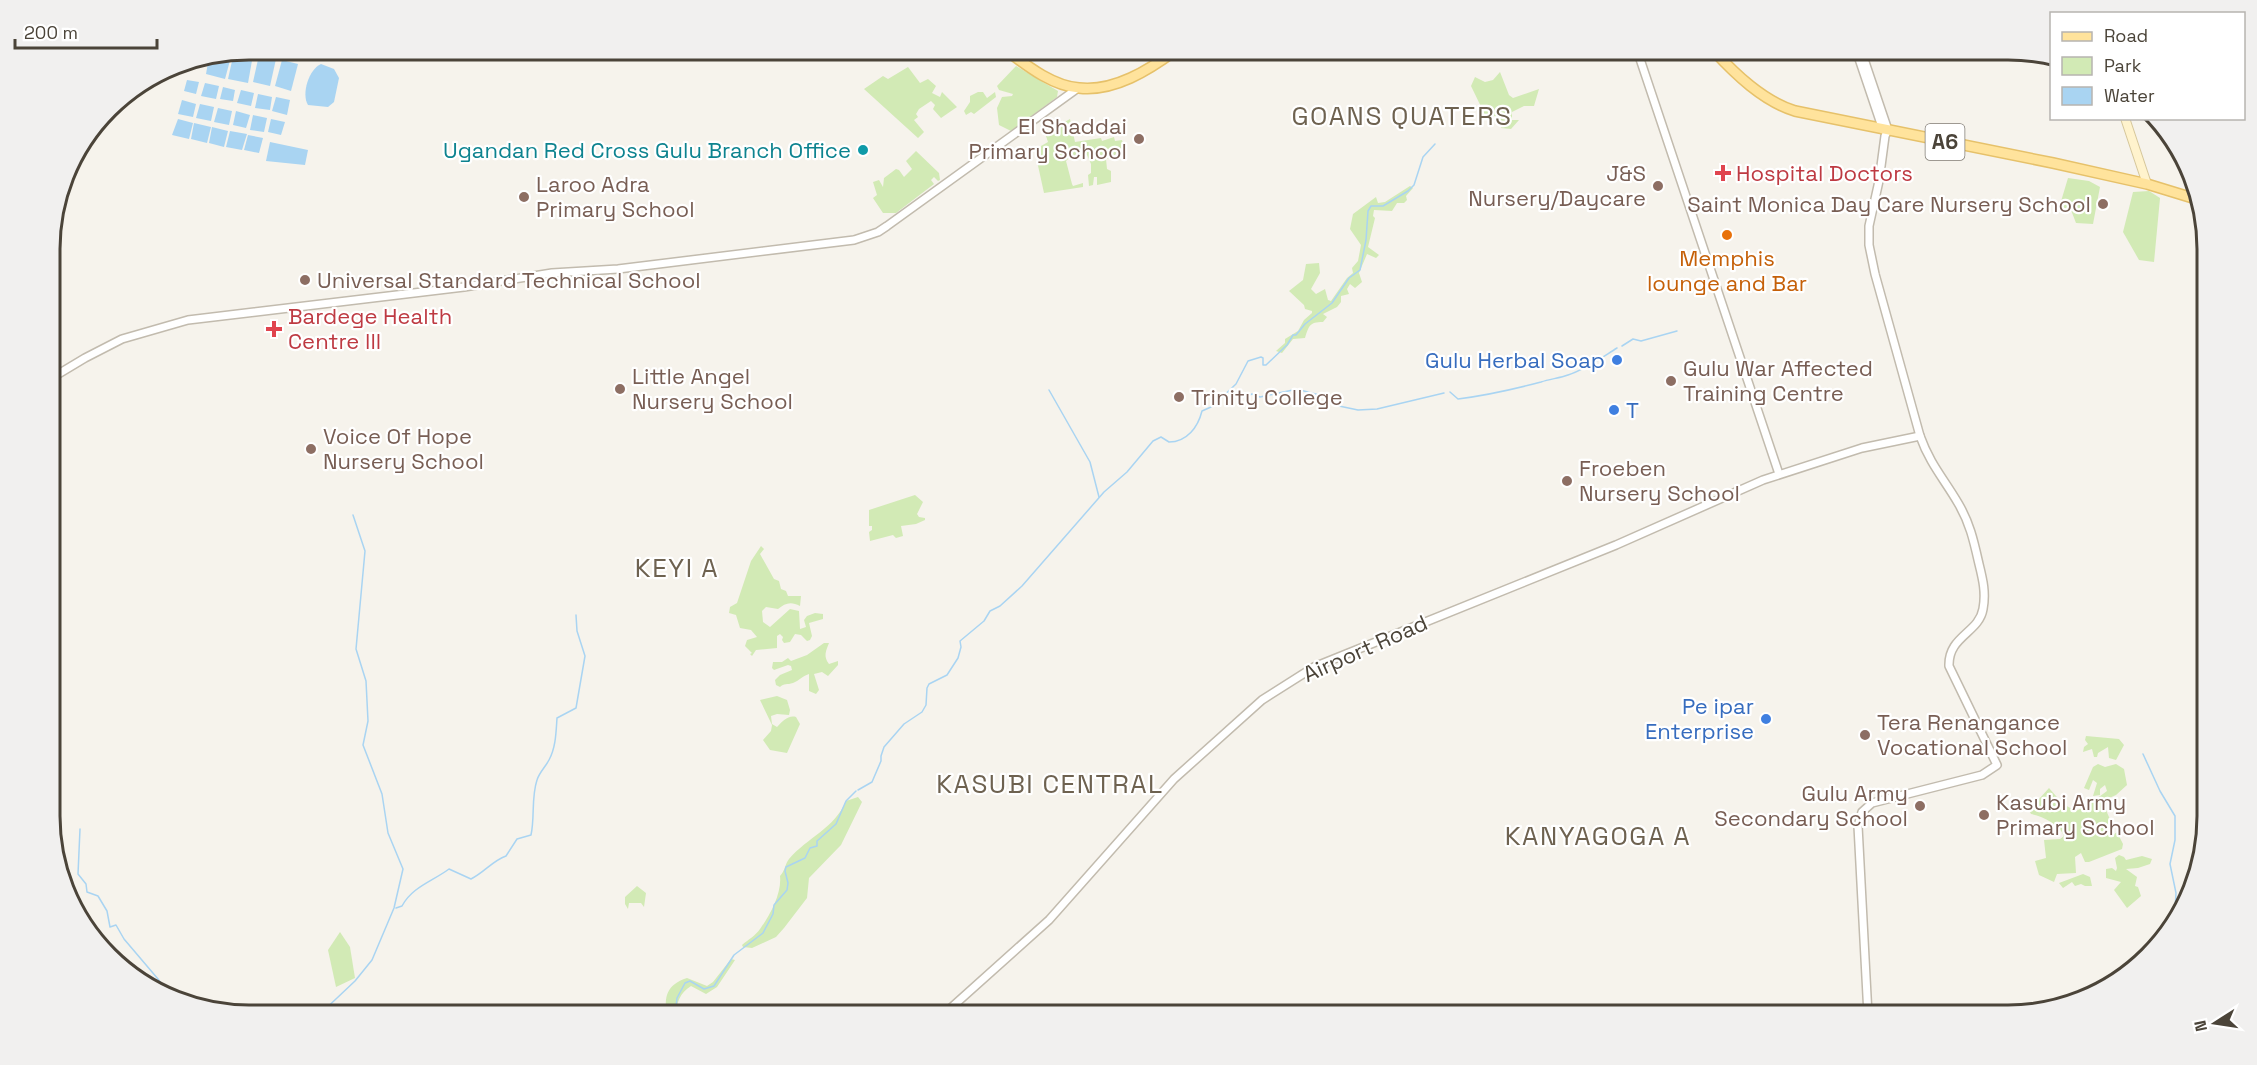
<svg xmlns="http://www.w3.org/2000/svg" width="2257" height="1065" viewBox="0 0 2257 1065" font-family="'Space Grotesk',sans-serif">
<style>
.green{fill:#d2eab5}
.water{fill:#a9d4f2}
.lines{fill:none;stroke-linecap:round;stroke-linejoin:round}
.stream{stroke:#a9d4f2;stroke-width:1.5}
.tertiary-casing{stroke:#c2bbae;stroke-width:10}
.secondary-casing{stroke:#d6c79b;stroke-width:10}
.primary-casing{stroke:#e6c16a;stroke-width:12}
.tertiary{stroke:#fff;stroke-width:7}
.secondary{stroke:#fff3cd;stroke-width:8}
.primary{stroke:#ffe39c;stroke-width:9}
.education-dot{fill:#8d6e63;stroke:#fff;stroke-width:2}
.culture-dot{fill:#0f9aa8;stroke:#fff;stroke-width:2}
.health-dot{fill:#e0444e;stroke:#fff;stroke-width:2}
.food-dot{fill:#e8710a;stroke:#fff;stroke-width:2}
.shop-dot{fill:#3f7fe0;stroke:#fff;stroke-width:2}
.labels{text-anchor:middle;stroke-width:4.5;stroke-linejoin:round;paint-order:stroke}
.shield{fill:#fff;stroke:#817c74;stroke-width:1.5}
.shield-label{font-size:21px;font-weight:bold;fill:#4b4439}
.education-label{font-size:22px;fill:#785e54;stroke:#fff;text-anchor:start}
.culture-label{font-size:22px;fill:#0d838f;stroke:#fff;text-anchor:end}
.health-label{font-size:22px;fill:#be3a42;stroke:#fff;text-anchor:start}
.food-label{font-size:22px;fill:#c56008;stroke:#fff}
.shop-label{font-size:22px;fill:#366cbe;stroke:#fff;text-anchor:end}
.street-label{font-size:22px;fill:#4b4439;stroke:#fff}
.quarter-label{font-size:26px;letter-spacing:1.5px;fill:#6e6250;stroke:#fff}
.rim{fill:none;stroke:#4b4439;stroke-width:3}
</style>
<rect width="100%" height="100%" fill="#f6f3ec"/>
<g class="green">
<polygon points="1016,66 1058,91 1057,97 1011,131 999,125 997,108 1002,97 1012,96 1013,94 999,90 997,86"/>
<polygon points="908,67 920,83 928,79 936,86 932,93 940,97 942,92 957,107 941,118 933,109 935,105 931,101 919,109 916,114 918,117 914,120 924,132 918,138 864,89 883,76 888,79"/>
<polygon points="1500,72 1509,95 1513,98 1539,89 1534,106 1524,106 1512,112 1512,120 1519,120 1511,129 1501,128 1500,120 1495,116 1486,117 1471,86 1475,77 1485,82 1493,80"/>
<polygon points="978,92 983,92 987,98 995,92 996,97 974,114 971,112 966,115 964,111 970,102 970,96"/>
<polygon points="1070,119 1075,142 1101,138 1102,141 1114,137 1115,141 1122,140 1124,148 1118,150 1114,157 1106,159 1107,169 1111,171 1111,182 1097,185 1097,177 1094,177 1093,185 1089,186 1088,175 1091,173 1091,164 1087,155 1071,156 1066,161 1072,184 1073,186 1083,183 1083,187 1044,193 1037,161 1041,146 1048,142 1045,133"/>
<polygon points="916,151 939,173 940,180 938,181 934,177 931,180 934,184 896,213 883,213 873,198 877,195 873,182 879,180 883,187 884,178 896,169 899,170 904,177 912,169 906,161"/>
<polygon points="2068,178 2089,181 2100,187 2093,224 2076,223 2071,210 2059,208"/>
<path d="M1410,186L1413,188L1406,196L1407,200L1404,203H1397L1392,211L1374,210L1373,216L1375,218L1368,247L1379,255L1376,258L1367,254L1359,273L1362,282L1355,288L1350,284L1347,289L1349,294L1341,296V302L1337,307L1323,314L1327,317L1323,322C1309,322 1309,326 1305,338L1293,339L1282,353L1276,351L1285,343V339L1298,331L1304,320L1312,313V311L1305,309L1304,305L1289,291L1303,280L1306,264L1319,263L1320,273L1311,289L1316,294L1325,289L1328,300L1331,301L1347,278L1353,273L1352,268L1358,261L1361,245L1350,229L1353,214L1376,197L1378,203L1385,202Z"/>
<polygon points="2149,191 2160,198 2154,262 2139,260 2123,232 2133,192"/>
<polygon points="915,495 923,502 917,514 919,517 925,518 925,520 916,524 901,526 903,536 896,538 893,535 870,541 869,532 872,530 872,526 869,526 869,510"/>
<path d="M761,546L764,549L760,554L774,579L779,581L781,589L786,591L788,596H801L800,606C791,601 785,603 778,609L766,607L762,611L763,622L770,627L790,609L799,611L800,629L806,627L804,620L807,616L815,613L823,614V619L809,623L812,636L810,640L807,641L801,635L795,634L790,642L784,643L782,640L783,637L780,634L777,636V648L756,650L752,656L750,654L752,653L745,646L747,640L757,637L751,630L740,628L736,615L729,613L730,607L737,603L751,561Z"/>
<path d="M824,643H829C826,651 823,656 829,664L838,661V665L828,676L822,672L814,674L819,690L816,694L809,691V674C802,676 799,681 793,683C787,685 784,683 780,687L776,685L775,680L780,675L792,670L791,666L788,665L774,670L772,668L773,662H782L788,658L791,661L807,655Z"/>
<path d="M777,696L787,700L790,710L789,715L777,714L771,716L772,724L777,727C783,721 788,715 796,717L800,724L787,753L770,750L763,740L771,731L772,725L760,700Z"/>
<polygon points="2086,736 2119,739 2124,745 2116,760 2109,758 2108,747 2098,753 2097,757 2094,757 2092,749 2083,752 2084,747 2088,744 2085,740"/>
<path d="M2098,764L2105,767L2116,764L2124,769L2127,785L2116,795L2107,799C2104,814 2110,814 2111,825C2112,836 2108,826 2113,835L2117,832L2123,844L2122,849L2089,862H2085L2081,853L2075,857L2076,873L2057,874L2054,882L2039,875L2035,861L2046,858L2044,840L2060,839L2064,836C2059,824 2044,817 2031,814L2029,810L2049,788L2063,804L2076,811L2088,805L2107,791L2105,785L2100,789V795L2093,796L2097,783L2093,780L2089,790L2084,788L2093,767Z"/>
<path d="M858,797L862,802L841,845L809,878L807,898L784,928L776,937L752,948L743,947L742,945C748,940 756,935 760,929C770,915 782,893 780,876C785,871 785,864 789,859C808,837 834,829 846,801Z"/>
<polygon points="2119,855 2124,857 2126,860 2142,856 2152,859 2150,864 2138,868 2126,869 2137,877 2135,886 2138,887 2141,896 2127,908 2114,890 2121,882 2106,878 2106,869 2112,868 2116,871 2117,868 2115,858"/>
<polygon points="2083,874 2090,877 2092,886 2085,886 2081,884 2075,886 2072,882 2063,888 2059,883"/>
<polygon points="637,886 646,893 644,907 641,903 629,903 628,909 625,904 625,897"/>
<polygon points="340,932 350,947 355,978 336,987 328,950"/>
<path d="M731,959L735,960L717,987L706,994L691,986C680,993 676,1003 676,1015H667C664,997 666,985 687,978L707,986L713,982Z"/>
</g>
<g class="water">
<polygon points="234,52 253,55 248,83 228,79"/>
<polygon points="232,53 225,79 206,74 209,57"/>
<polygon points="259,55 276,59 270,86 253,82"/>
<polygon points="282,60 298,64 291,91 275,86"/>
<path d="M321,64L334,69L339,78L334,102L328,107L308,105C301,94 309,69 321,64Z"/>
<polygon points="187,80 199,82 196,94 184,91"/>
<polygon points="205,83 219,86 216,99 201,96"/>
<polygon points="223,87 235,90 233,101 220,99"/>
<polygon points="241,90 254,93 251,106 237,103"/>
<polygon points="258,94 272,97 270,110 255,108"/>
<polygon points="276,97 290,100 287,115 272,111"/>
<polygon points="182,100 196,104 193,117 178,114"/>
<polygon points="200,104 214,107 211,121 196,118"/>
<polygon points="218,108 232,111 229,125 214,122"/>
<polygon points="236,111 250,115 246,128 233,125"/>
<polygon points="253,115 267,118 264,132 250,130"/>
<polygon points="178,119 193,123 189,139 172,135"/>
<polygon points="271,119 285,122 281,135 268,132"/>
<polygon points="194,123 211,127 207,143 191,139"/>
<polygon points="212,127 228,131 224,147 209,143"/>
<polygon points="230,131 247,134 242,150 226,147"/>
<polygon points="248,135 263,138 259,153 244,150"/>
<polygon points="270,142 308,150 305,165 266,161"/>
</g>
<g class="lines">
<g class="stream">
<polyline points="341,50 351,51 354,50"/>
<polyline points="1622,346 1633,339 1641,341 1677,331"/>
<polyline points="1049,390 1090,462 1099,497"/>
<polyline points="1230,391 1245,397 1252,394 1260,397 1293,390 1300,390 1331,398 1339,406 1358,410 1377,409 1444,393"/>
<path d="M1450,392L1458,399C1489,395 1511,390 1541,382C1550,379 1560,378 1568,375C1586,369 1601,358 1617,348"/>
<polyline points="1217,402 1236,384 1248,361 1261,357 1263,358 1263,365 1266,365 1287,345 1293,335 1296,335 1305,324 1332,303 1349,278 1360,270 1366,240 1368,211 1371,206 1383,206 1408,191 1414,185 1423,157 1435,144"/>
<path d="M858,790L872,782L881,761V756L884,747L904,724L922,712L926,705L927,688L929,684L947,675L958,658L961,647L960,641L984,621L990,611L1000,606L1022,586L1104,492L1127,472L1153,441L1161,437L1169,442C1187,442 1198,427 1202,411L1211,407"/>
<polyline points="80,829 78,874 86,884 87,892 98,896 107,911 110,927 116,925 124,939 158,979 172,1000"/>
<path d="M396,908L402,906C412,887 433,881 449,869L471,879C485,872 492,861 506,856L517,839L531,835C535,817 531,798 537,780C539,773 546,766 549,760C556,747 556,732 557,718L576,708L585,656L577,631L576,615"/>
<polyline points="2175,910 2183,908"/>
<polyline points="2126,976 2155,947 2175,910 2176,893 2170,864 2175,840 2175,816 2160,791 2143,754"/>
<polyline points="319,1015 355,981 372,960 394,908 403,869 388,833 382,794 363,745 368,721 366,681 356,649 365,551 353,515"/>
<polyline points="675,1015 677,998 685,983 690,981 704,989 714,986 734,955 763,933 773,914 774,905 787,890 788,883 785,871 786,867 805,858 810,848 817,846 817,841 836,824 846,801 856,791"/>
</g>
<g class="tertiary-casing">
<g id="tertiary">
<polyline points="1637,50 1779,474"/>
<polyline points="1856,50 1883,130"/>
<path d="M1861,50L1888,130L1885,136L1879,181L1869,226V245L1875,274L1920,436C1930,464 1944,479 1958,503C1970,523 1974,542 1979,564C1983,580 1986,593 1983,609C1979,633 1948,636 1949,666L1997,765L1982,775L1872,803L1862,812L1858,826L1868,1015"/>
<polyline points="50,379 85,358 122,339 188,320 464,287 552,273 618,269 854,240 878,232 887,226 1078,88"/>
<polyline points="943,1015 1049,920 1174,779 1262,700 1314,667 1616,545 1763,480 1862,448 1920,436"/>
</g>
</g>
<g class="secondary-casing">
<polyline id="secondary" points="2125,118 2147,184"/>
</g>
<g class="primary-casing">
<g id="primary">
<path d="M1006,50C1026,65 1052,86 1079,88C1114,92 1149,70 1176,50"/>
<path d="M1713,50C1735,74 1763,101 1795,111L2053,163L2147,184L2196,199"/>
</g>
</g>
<use href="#tertiary" class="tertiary"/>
<use href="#secondary" class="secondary"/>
<use href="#primary" class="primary"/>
</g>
<g class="education-dot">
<circle cx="1139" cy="139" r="6"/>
<circle cx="1658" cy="186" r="6"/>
<circle cx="524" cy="197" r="6"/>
<circle cx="2103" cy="204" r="6"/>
<circle cx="305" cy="280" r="6"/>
<circle cx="1671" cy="381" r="6"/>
<circle cx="620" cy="389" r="6"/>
<circle cx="1179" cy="397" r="6"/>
<circle cx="311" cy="449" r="6"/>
<circle cx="1567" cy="481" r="6"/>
<circle cx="1865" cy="735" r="6"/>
<circle cx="1920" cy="806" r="6"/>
<circle cx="1984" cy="815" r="6"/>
</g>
<circle class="culture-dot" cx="863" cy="150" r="6"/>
<g class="health-dot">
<path d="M1720 164h6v6h6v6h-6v6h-6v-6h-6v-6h6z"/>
<path d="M271 320h6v6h6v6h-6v6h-6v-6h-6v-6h6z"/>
</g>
<circle class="food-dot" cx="1727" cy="235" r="6"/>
<g class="shop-dot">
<circle cx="1617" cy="360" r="6"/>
<circle cx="1614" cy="410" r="6"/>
<circle cx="1766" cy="719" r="6"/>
</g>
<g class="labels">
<rect class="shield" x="1925.5" y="124" width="39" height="36" rx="4.5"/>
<g class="shield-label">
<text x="1945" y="149">A6</text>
</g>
<g class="education-label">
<text x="1127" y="134" text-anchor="end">El Shaddai<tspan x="1127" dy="25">Primary School</tspan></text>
<text x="1646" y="181" text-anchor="end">J&amp;S<tspan x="1646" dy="25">Nursery/Daycare</tspan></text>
<text x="536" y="192">Laroo Adra<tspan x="536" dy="25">Primary School</tspan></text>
<text x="2091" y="212" text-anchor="end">Saint Monica Day Care Nursery School</text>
<text x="317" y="288">Universal Standard Technical School</text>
<text x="1683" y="376">Gulu War Affected<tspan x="1683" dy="25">Training Centre</tspan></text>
<text x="632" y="384">Little Angel<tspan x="632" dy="25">Nursery School</tspan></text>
<text x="1191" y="405">Trinity College</text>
<text x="323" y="444">Voice Of Hope<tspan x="323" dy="25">Nursery School</tspan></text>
<text x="1579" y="476">Froeben<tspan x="1579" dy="25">Nursery School</tspan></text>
<text x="1877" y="730">Tera Renangance<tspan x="1877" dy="25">Vocational School</tspan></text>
<text x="1908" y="801" text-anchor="end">Gulu Army<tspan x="1908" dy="25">Secondary School</tspan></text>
<text x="1996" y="810">Kasubi Army<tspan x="1996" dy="25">Primary School</tspan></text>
</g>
<g class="culture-label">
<text x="851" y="158">Ugandan Red Cross Gulu Branch Office</text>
</g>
<g class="health-label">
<text x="1736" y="181">Hospital Doctors</text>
<text x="288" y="324">Bardege Health<tspan x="288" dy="25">Centre lll</tspan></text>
</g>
<g class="food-label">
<text x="1727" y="266">Memphis<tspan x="1727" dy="25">lounge and Bar</tspan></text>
</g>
<g class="shop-label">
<text x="1605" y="368">Gulu Herbal Soap</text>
<text x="1626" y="418" text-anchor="start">T</text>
<text x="1754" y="714">Pe ipar<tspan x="1754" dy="25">Enterprise</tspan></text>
</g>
<g class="street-label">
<text transform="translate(1365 648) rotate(-24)" y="8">Airport Road</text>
</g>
<g class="quarter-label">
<text x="1402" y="125">GOANS QUATERS</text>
<text x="677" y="577">KEYI A</text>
<text x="1050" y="793">KASUBI CENTRAL</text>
<text x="1598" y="845">KANYAGOGA A</text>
</g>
</g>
<path d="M0 0H2257V1065H0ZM249 60H2008A189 189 0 0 1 2197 249V816A189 189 0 0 1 2008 1005H249A189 189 0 0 1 60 816V249A189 189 0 0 1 249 60Z" fill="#f1f0ef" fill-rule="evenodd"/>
<path class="rim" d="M249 60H2008A189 189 0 0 1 2197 249V816A189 189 0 0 1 2008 1005H249A189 189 0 0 1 60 816V249A189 189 0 0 1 249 60Z"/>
<rect x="2050" y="12" width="195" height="108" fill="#ffffff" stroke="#b7b4b0" stroke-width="1.5"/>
<rect x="2062" y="32" width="30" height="9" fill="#ffe39c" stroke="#b7b4b0" stroke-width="1.5"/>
<text x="2104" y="42" font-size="18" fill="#4b4439">Road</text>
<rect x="2062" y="57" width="30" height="18" fill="#d2eab5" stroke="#b7b4b0" stroke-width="1.5"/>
<text x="2104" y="72" font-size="18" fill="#4b4439">Park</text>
<rect x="2062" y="87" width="30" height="18" fill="#a9d4f2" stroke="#b7b4b0" stroke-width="1.5"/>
<text x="2104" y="102" font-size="18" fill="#4b4439">Water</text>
<g transform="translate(2215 1023) rotate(258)" stroke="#ffffff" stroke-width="4.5" paint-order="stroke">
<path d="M0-4.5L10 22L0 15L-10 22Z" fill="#4b4439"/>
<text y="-9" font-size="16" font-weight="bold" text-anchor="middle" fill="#4b4439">N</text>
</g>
<path d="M15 39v9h142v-9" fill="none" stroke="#4b4439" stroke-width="3"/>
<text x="24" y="39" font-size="18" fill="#4b4439" stroke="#ffffff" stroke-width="4.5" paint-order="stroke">200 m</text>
</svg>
